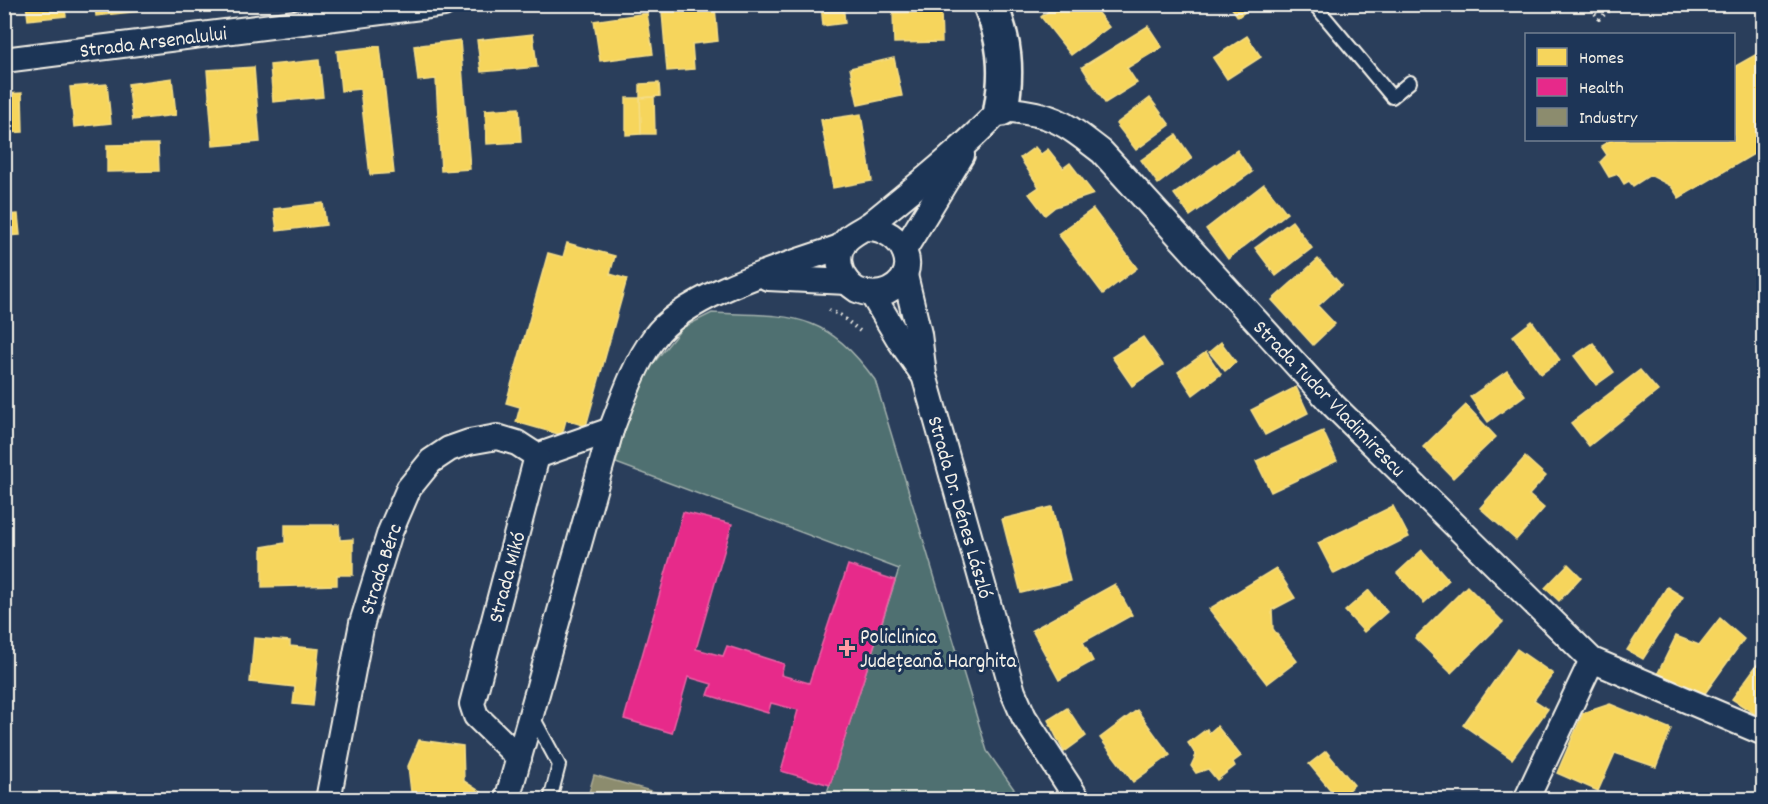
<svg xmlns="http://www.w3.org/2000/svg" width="1768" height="804" viewBox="0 0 1768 804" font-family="Dekko,sans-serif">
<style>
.green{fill:#4f7071;stroke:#a2b0ac;stroke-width:1.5}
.homes{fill:#f6d55c;stroke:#f5dd86;stroke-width:1.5}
.health{fill:#e7298a;stroke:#eb65a6;stroke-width:1.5}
.industry{fill:#8c8c6e;stroke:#abaa93;stroke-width:1.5}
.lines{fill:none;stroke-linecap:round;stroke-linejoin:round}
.lane-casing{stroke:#f4f1e8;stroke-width:16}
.street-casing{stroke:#f4f1e8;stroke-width:28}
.secondary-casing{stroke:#f4f1e8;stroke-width:38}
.path{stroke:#f4f1e8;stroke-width:4;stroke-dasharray:1.5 4.5;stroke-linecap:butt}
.lane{stroke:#1d3557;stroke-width:12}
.street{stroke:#1d3557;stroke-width:24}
.secondary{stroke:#1d3557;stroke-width:33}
.poi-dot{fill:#ff9aa2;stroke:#1d3557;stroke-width:2}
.labels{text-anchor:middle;stroke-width:6;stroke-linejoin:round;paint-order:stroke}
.street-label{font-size:21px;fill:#f4f1e8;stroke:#1d3557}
.poi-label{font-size:21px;fill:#f4f1e8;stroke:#1d3557;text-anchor:start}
</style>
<rect width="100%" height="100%" fill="#2a3e5b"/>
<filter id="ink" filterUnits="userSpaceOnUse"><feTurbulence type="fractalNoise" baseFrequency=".0167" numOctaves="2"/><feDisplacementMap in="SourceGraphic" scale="12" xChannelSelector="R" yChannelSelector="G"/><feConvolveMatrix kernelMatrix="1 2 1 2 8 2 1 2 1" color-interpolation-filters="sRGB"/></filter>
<g filter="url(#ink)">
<path class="green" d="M712,313C792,316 824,310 875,380L987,751L1021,799H825L899,569L616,463L631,404L652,365L682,328Z"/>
<g class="homes">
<polygon points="26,4 64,4 66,16 28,20"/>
<polygon points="95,4 140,4 140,11 96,16"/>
<polygon points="821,4 843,4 845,23 823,26"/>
<polygon points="893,4 941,4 941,12 893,13"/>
<polygon points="1058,4 1098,4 1094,8 1109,27 1071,55 1041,17"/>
<polygon points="1229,4 1256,4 1238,17"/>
<polygon points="715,7 718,41 692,44 694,69 667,71 662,12"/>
<polygon points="941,12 942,42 894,43 893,13"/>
<polygon points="647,13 653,54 600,61 594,21"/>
<polygon points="1148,26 1162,47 1127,68 1137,83 1105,103 1082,67"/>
<polygon points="533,34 537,67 481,72 477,40"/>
<polygon points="1247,36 1261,57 1227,79 1213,58"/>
<polygon points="460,40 470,169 441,171 436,79 418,81 414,46"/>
<polygon points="380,46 394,173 370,175 360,89 341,91 337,51"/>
<polygon points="1764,50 1764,148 1679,198 1671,186 1650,175 1633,186 1629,181 1624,184 1618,174 1609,177 1600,162 1607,155 1601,146 1611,140 1734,140 1734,67"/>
<polygon points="894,58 902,96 858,105 850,68"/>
<polygon points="319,60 323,97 273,102 270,65"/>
<polygon points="254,67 260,142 213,146 207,70"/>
<polygon points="172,78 176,115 133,120 128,84"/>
<polygon points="659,83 660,96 640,98 640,84"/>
<polygon points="107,84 111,123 74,127 70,87"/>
<polygon points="22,93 23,132 4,133 4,94"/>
<polygon points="654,97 655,134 641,134 640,98"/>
<polygon points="626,98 640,98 641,134 626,135"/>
<polygon points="1150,98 1170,125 1136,150 1116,124"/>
<polygon points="519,108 521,142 487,144 485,110"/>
<polygon points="861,114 872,181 833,188 821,120"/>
<polygon points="1176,135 1192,158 1158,184 1141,160"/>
<polygon points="158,144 159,171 107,172 107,145"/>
<polygon points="1035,147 1041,154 1048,149 1063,168 1070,163 1094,194 1055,207 1045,215 1029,194 1039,187 1020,158"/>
<polygon points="1237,150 1252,172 1190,216 1174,194"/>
<polygon points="1264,184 1287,213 1228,259 1206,229"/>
<polygon points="323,203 326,225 277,231 274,209"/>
<polygon points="1093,209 1137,268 1103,294 1058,234"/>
<polygon points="18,214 20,235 4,236 4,215"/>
<polygon points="1292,221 1312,248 1276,276 1255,248"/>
<polygon points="567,243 615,256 610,274 627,279 586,426 566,420 562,435 516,422 520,407 506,403 548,253 563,257"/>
<polygon points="1318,259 1341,285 1318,306 1335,324 1313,345 1272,300"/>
<polygon points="1532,321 1560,360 1541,374 1513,336"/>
<polygon points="1143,337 1163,365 1132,386 1112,357"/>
<polygon points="1221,342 1236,362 1225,371 1209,352"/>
<polygon points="1593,343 1614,372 1596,385 1574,356"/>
<polygon points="1206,352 1221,374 1193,395 1178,372"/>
<polygon points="1640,370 1658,391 1589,446 1571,423"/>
<polygon points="1507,371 1525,395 1488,422 1470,397"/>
<polygon points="1296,387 1308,413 1265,435 1251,410"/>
<polygon points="1466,405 1496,437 1453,478 1423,447"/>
<polygon points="1323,431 1337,461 1271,492 1256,461"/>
<polygon points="1525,457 1546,476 1529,495 1544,508 1516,540 1480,508"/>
<polygon points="1393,506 1409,537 1334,574 1318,543"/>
<polygon points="1052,507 1070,581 1021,593 1002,519"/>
<polygon points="285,525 339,525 340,540 353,539 353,575 337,575 337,585 262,587 262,547 285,543"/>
<polygon points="1422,550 1449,580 1424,603 1397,573"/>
<polygon points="1568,564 1581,577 1559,601 1545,588"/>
<polygon points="1276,568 1295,598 1272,610 1273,629 1297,661 1267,684 1209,609"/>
<polygon points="1115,584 1132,615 1083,642 1093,661 1059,680 1032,630"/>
<polygon points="1467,586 1503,622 1451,673 1415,638"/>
<polygon points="1667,587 1683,597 1643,659 1627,650"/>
<polygon points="1369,590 1387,612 1364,632 1345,611"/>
<polygon points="1720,618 1744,639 1703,696 1657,675 1676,636 1699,645"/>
<polygon points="254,638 290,641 290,646 319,649 313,706 293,704 295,687 250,682"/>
<polygon points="1517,649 1553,674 1534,700 1548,709 1512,759 1463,725"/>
<polygon points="1764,655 1764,707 1758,716 1732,699"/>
<polygon points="1610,704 1671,729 1656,767 1615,753 1598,791 1557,773 1583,713"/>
<polygon points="1067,708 1086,736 1064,752 1048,720"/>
<polygon points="1137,710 1170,755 1133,782 1100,738"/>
<polygon points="1217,726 1241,756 1233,762 1235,766 1217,780 1208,769 1196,773 1191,766 1196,755 1188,743 1207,729 1209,733"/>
<polygon points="419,740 463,746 464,781 493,800 412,800 408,766"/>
<polygon points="1326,751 1354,785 1338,799 1309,764"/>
</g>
<polygon class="health" points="683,512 732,524 696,649 723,656 727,646 784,664 781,675 809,683 848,565 895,580 830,785 781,771 798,710 771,703 768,713 708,695 712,684 688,677 672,733 624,719"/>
<polygon class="industry" points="594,775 658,793 656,800 601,800 588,796"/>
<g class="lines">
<g class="lane-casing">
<g id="lane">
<polyline points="1314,4 1392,97 1410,82"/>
<polyline points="532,715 559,765 550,800"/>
</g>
</g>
<g class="street-casing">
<g id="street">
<polyline points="4,60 444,4"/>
<path d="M867,228C903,228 925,273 888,291C878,295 866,294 857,290C842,281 835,262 842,246C849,233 864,230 874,221C918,185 962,150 1001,109C1052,113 1062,121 1102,152L1333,405L1592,660L1764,733"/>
<polyline points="904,250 962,155"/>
<polyline points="905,275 919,334 924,375 1013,692 1024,717 1078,800"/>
<polyline points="768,278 847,282"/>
<polyline points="872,294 900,341 922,373"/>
<polyline points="537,456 611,430"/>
<polyline points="519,758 476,716 472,704 537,456"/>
<polyline points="328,800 362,623 390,532 409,488 431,461 449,449 469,442 497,437 517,443 537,456"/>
<path d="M507,800L611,430C623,399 634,365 654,338C685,293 792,264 843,246"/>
<polyline points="1526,800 1592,660"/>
</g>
</g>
<g class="secondary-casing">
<path id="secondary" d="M990,4C1005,40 1008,71 1001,109"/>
</g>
<g class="path">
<polyline points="1588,4 1599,19 1617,4"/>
<polyline points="829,310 840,315 860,331"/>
</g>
<use href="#lane" class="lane"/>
<use href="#street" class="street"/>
<use href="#secondary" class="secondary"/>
</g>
</g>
<path class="poi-dot" d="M844 639h6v6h6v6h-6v6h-6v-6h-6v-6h6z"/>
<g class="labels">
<g class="street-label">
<text transform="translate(153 41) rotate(-7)" y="7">Strada Arsenalului</text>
<text transform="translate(1330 398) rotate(46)" y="7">Strada Tudor Vladimirescu</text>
<text transform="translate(961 507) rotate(74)" y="7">Strada Dr. Dénes László</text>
<text transform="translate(380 569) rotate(-72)" y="7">Strada Bérc</text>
<text transform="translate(506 577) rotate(-75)" y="7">Strada Mikó</text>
</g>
<g class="poi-label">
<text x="860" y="643">Policlinica<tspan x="860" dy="24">Județeană Harghita</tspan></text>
</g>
</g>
<rect width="1768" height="804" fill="none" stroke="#1d3557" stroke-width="24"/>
<rect x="12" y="12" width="1744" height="780" fill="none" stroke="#f4f1e8" stroke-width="2" filter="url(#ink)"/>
<rect x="1525" y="33" width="210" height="108" fill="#1d3557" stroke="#738091" stroke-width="1.5"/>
<rect x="1537" y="48" width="30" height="18" fill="#f6d55c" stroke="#738091" stroke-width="1.5"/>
<text x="1579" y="63" font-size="18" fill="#f4f1e8">Homes</text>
<rect x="1537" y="78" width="30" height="18" fill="#e7298a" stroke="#738091" stroke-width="1.5"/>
<text x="1579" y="93" font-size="18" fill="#f4f1e8">Health</text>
<rect x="1537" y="108" width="30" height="18" fill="#8c8c6e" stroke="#738091" stroke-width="1.5"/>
<text x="1579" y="123" font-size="18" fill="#f4f1e8">Industry</text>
</svg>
